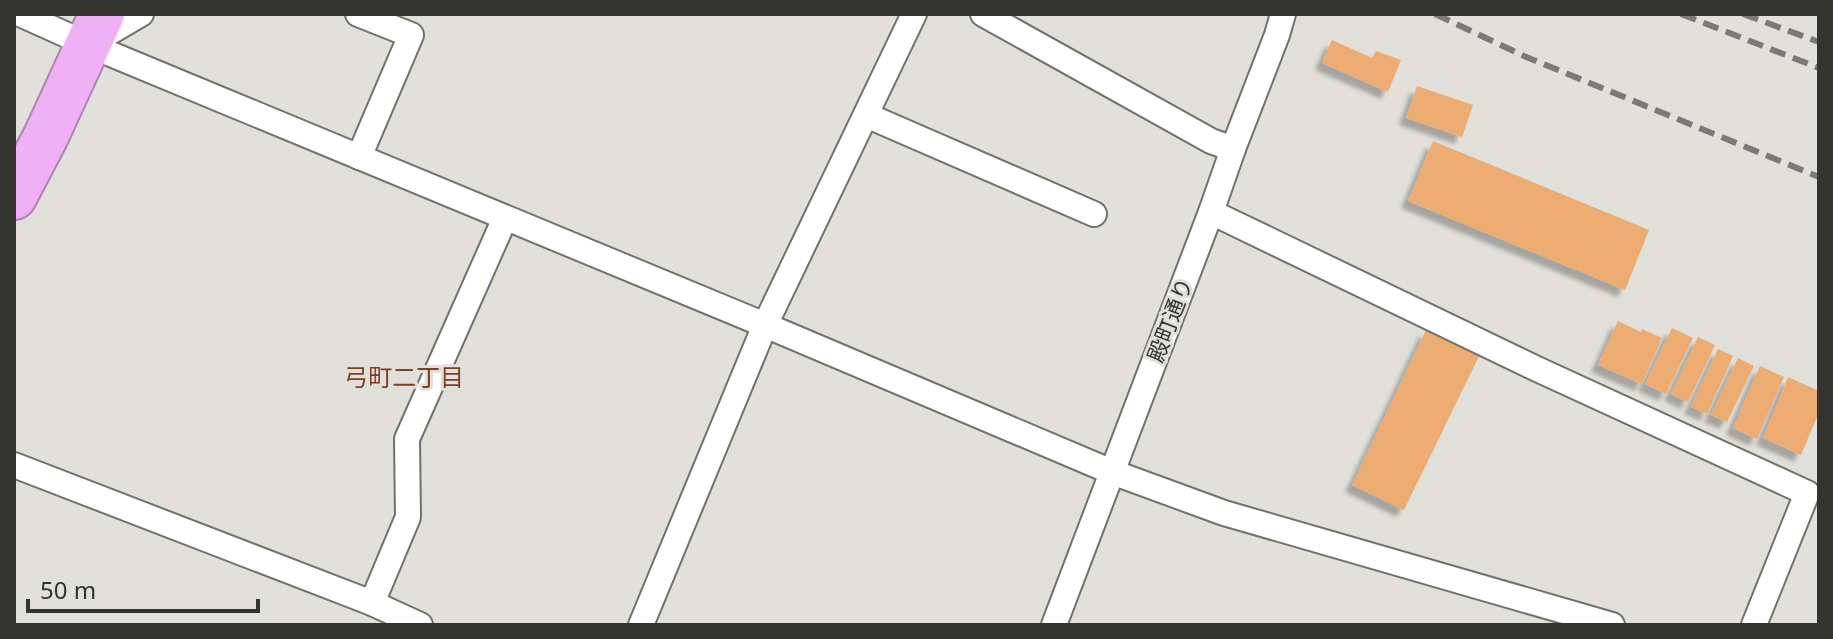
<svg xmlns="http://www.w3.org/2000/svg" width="1833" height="639" viewBox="0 0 1833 639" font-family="'Noto Sans','Noto Sans JP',sans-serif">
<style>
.building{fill:#ecac72;filter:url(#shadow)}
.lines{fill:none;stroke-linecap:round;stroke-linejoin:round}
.street-casing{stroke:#72716b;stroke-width:28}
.highway-casing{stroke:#ad84b0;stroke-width:48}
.street{stroke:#fff;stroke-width:24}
.highway{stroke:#efb0f5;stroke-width:44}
.rail{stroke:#7b7a76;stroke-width:6;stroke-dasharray:16 8;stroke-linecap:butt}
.labels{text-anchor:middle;stroke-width:6;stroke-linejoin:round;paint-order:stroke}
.street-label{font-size:22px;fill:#333330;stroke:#e1e0da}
.neighbourhood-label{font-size:24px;fill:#803e20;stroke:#e1e0da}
</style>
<defs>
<filter id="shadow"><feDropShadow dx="-7" dy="7" stdDeviation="2" flood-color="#0004"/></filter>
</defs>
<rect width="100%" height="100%" fill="#e1e0da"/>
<g class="building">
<polygon points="1332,40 1372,58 1376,51 1401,60 1388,92 1322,63"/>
<polygon points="1417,86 1473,105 1462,137 1406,118"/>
<polygon points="1433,141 1649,230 1625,290 1408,201"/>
<polygon points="1618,321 1641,332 1642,329 1662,338 1642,384 1598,365"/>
<polygon points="1672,328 1693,338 1666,394 1645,384"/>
<polygon points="1426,330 1479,356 1404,510 1352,485"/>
<polygon points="1698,337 1715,345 1688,402 1671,394"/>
<polygon points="1718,349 1733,356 1707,414 1691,407"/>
<polygon points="1738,358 1754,366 1727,422 1711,415"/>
<polygon points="1760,366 1784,377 1757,439 1733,428"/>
<polygon points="1788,377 1819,391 1819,412 1801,455 1763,438"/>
</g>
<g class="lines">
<g class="street-casing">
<g id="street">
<polyline points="20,14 89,45 765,325 1112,472 1224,513 1612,625"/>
<polyline points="358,14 411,35 359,157"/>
<polyline points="983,14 1211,141 1233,149"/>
<polyline points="95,41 141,14"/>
<polyline points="866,115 1094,214"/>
<polyline points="1211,212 1537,369 1807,493 1754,625"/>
<polyline points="14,465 372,603 420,625"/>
<polyline points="372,603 408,517 407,439 505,218"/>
<polyline points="641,625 765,325 914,14"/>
<polyline points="1054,625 1211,212 1233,149 1277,35 1283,14"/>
</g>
</g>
<g class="highway-casing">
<polyline id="highway" points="14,197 46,136 102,14"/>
</g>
<use href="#street" class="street"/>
<use href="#highway" class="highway"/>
<g class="rail">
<polyline points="1435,14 1524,56 1819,177"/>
<polyline points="1681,14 1819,68"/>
<polyline points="1743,14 1819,42"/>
</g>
</g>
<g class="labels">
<g class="street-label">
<text transform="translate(1170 320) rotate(-69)" y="8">殿町通り</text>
</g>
<g class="neighbourhood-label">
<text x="404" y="386">弓町二丁目</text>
</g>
</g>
<rect width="1833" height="639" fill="none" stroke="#333330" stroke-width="32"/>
<path d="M28 599v12h230v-12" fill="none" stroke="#333330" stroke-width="4"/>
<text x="40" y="599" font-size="24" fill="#333330" stroke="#e1e0da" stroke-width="6" paint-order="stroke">50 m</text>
</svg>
